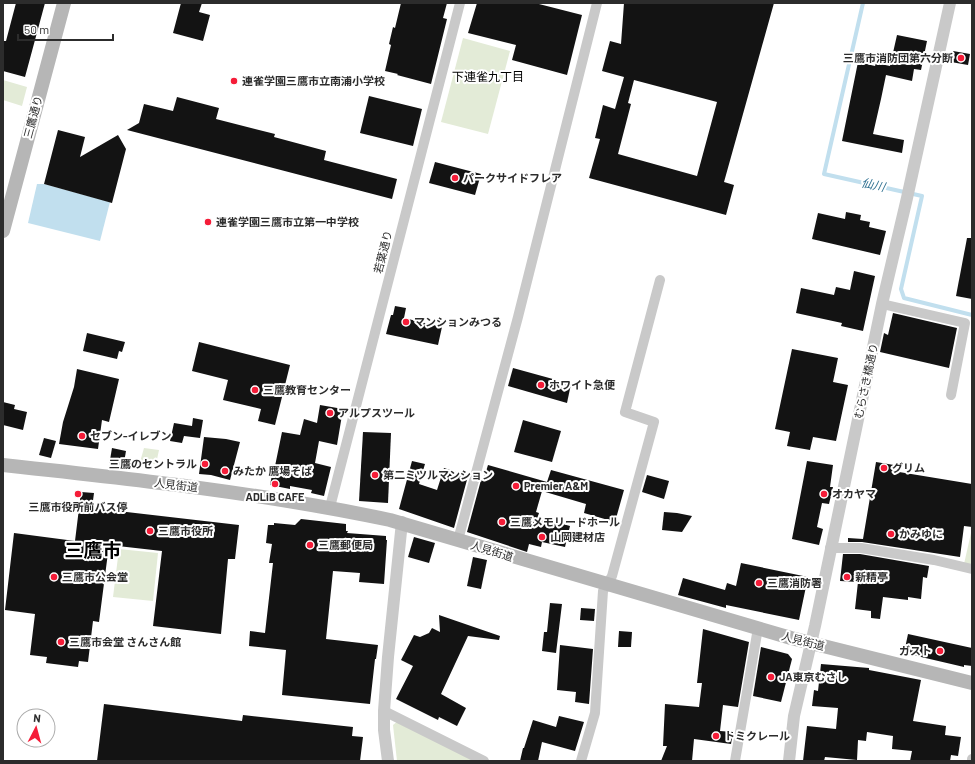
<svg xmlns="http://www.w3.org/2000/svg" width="975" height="764" viewBox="0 0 975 764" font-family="Barlow,'Noto Sans JP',sans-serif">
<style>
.green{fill:#e3ebd7}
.water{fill:#c1dfee}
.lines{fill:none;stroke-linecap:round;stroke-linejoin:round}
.stream{stroke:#c1dfee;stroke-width:4}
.building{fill:#131313;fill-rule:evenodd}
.minor{stroke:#c9c9c9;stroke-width:10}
.tertiary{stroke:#c9c9c9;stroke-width:12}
.secondary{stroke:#b6b6b6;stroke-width:14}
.poi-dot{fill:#f51c38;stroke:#fff;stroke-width:1.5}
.labels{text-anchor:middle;stroke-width:4;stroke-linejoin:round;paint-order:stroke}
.poi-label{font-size:11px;font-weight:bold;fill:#2c2c2c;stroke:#fff;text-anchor:start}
.street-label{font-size:11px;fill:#2c2c2c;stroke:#fff}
.neighbourhood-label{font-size:12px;fill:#000;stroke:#fff}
.water-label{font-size:12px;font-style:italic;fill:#347494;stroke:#fff}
.town-label{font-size:19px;font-weight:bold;fill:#000;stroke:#fff}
</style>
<rect width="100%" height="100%" fill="#fff"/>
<g class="green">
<polygon points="463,38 510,51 488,134 441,122"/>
<polygon points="3,80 27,87 22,106 3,100"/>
<polygon points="144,448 159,450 156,464 140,462"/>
<polygon points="971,533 972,533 972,565 964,564"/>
<polygon points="119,549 158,553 153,601 113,597"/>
<polygon points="398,721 479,761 397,761 393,725"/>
</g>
<polygon class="water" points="37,184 44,184 110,202 100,241 28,223"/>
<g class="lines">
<polyline class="stream" points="863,3 824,174 922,196 901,289 904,298 972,315"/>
</g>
<g class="building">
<polygon points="16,3 45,3 25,77 3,71 3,41 6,41"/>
<polygon points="181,3 202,3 199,12 210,15 203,41 173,33"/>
<polygon points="401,3 447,3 443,18 447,19 431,84 397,75 398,74 385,71 391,45 389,44 393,27 395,28"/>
<polygon points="477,3 535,3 582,15 567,75 512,60 516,45 468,33"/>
<path d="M624,3H774L724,182L734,185L726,215L589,178L600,139L595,138L603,105L615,109L624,77L602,71L610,41L621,44ZM634,80L717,102L697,176L618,154L631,104L628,103Z"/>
<polygon points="897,35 927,41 921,70 914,69 912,81 886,75 881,99 873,134 904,140 902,153 842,141 858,62 875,66 876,63 890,66"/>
<polygon points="953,51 970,54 968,65 951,62"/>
<polygon points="369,96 422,109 413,146 360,133"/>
<polygon points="177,97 219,108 216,119 275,134 274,137 326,151 324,160 397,179 392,199 127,130 139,123 144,104 173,111"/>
<polygon points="58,130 85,137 80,157 118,135 126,149 112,203 44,184"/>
<polygon points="435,162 481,174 475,195 429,183"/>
<polygon points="846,212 861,215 860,220 870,222 869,227 886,231 880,255 812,239 818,213 845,219"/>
<polygon points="967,238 972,238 972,299 956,296"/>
<polygon points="854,271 875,276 863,331 841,326 842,323 796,313 801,288 834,295 836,287 850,290"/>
<polygon points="395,306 406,308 404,318 442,327 438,345 386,334 391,315 393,315"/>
<polygon points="893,313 957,328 949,368 880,352 884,333 888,335"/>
<polygon points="87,333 125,342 122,352 119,351 117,359 83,351"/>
<polygon points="199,342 290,365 275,425 258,421 261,409 223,400 228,380 192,371"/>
<polygon points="792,349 838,358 833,382 848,385 836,441 813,437 810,450 787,446 790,432 775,429"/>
<polygon points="513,368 571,384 567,403 508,386"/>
<polygon points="77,369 119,379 109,422 102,420 98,449 59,444 63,422 74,387"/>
<polygon points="3,402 15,405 14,409 27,412 23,430 3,425"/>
<polygon points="320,405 343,409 337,445 319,441 315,463 331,467 324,496 311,493 312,490 290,486 290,489 270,485 273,470 274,471 282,432 300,435 304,419 317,423"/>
<polygon points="193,418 203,420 200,438 184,436 182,443 170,441 174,423 192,426"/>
<polygon points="523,420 561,431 552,462 514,452"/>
<polygon points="363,432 391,433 388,503 359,501"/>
<polygon points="204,437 226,439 240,442 230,480 211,475 199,474"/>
<polygon points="44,438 56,441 51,458 39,455"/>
<polygon points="112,448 126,451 123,468 109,466"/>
<polygon points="412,461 425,464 419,484 437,490 444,468 468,476 454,528 399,509"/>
<polygon points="807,461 833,465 830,487 833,487 829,504 822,503 817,527 823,529 819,545 792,539"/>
<polygon points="876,462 894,465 893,471 972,484 972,527 964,526 960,557 862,542 848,542 848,538 863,539"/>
<polygon points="488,465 547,482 551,470 624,490 615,522 584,513 586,504 542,491 536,512 539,513 537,519 558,524 559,523 570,526 565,547 542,542 541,547 529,544 527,552 467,532 481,480 483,481"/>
<polygon points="647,475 669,481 664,499 642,492"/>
<polygon points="81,492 94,493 92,508 239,525 235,559 228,559 221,634 153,626 162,551 109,545 99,622 93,621 88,662 79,661 78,667 46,663 47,657 30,655 35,614 5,610 14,533 75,541"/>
<polygon points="664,512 677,513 692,516 682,532 662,530"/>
<polygon points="301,519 346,524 346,531 348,531 347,533 386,536 386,540 387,540 384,584 359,582 360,573 333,571 326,639 378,645 376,659 375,659 370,704 282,695 286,650 249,646 250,631 265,633 273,563 269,563 272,544 266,543 268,525 274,525 274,523 295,525"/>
<polygon points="414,537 435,543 429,563 408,557"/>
<polygon points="843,554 860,554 929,566 927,578 923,577 921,599 908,597 908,600 883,597 880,619 871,618 871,611 855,609 858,582 840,581"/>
<polygon points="473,557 487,560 481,589 467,586"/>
<polygon points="741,563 808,577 799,620 726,605 726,608 678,595 683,578 725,590 727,583 736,586"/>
<polygon points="550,603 562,604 556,653 542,651 544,632 547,632"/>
<polygon points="581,608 595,609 594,621 580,620"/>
<polygon points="439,615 500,636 499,640 468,636 441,694 466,708 457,726 439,717 438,720 396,699 413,666 401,660 414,635 420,637 429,633 432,628 440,632"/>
<polygon points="703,629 749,642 738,707 723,705 720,731 733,732 731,744 694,739 692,761 661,761 667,746 663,746 665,704 699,707 702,683 697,683"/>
<polygon points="619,631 632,632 631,647 618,647"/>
<polygon points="908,634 972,648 972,666 964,665 964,667 904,653"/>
<polygon points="560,645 593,649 589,704 575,702 576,692 557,690"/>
<polygon points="761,647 788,654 792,659 781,702 753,696"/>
<polygon points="821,664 869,668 869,670 921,680 913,721 946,726 945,735 961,737 958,756 951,755 950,761 910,761 912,751 892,749 893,736 867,732 866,741 858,740 857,760 825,757 824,761 803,761 807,726 836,729 838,708 812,706 814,690 818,691"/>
<polygon points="104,704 242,721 243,715 353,727 352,736 363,737 360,761 97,761"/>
<polygon points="559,716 584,722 575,751 542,742 538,761 520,761 523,748 524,748 533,720 556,727"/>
</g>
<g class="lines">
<g class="minor">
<polyline points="882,304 965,323 951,395"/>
<polyline points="330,507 460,3"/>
<polyline points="458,540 518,317 597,3"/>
<polyline points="830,548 861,548 934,560 972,569"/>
<polyline points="384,711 484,761"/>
<polyline points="581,761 595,713 603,591 612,576 654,422 625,412 660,280"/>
<polyline points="735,761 758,628"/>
<polyline points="972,761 972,759"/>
</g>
<g class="tertiary">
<polyline points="388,761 384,730 384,711 388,657 402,522"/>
<polyline points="789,761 794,716 815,626 882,304 907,198 950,3"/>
</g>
<g class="secondary">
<polyline points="3,231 64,3"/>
<path d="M3,465C133,479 262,493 390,520L791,638L972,683"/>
</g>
</g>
<g class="poi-dot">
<circle cx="961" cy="58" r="4"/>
<circle cx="234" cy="81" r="4"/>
<circle cx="455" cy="178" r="4"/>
<circle cx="208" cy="222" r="4"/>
<circle cx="406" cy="322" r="4"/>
<circle cx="541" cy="385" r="4"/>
<circle cx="255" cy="390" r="4"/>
<circle cx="330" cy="413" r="4"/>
<circle cx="82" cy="436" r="4"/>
<circle cx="205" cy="464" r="4"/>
<circle cx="884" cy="468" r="4"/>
<circle cx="225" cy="471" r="4"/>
<circle cx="375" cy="475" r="4"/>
<circle cx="275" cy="484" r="4"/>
<circle cx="516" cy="486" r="4"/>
<circle cx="78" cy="494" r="4"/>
<circle cx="824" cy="494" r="4"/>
<circle cx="502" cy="522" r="4"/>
<circle cx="150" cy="531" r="4"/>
<circle cx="891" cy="534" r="4"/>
<circle cx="542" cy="537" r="4"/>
<circle cx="310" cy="545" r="4"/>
<circle cx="54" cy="577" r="4"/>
<circle cx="847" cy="577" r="4"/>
<circle cx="759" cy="583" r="4"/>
<circle cx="61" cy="642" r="4"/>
<circle cx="940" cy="651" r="4"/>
<circle cx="771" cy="677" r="4"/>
<circle cx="716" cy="736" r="4"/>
</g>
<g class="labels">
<g class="poi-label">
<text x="953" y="62" text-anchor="end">三鷹市消防団第六分断</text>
<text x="242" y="85">連雀学園三鷹市立南浦小学校</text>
<text x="463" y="182">パークサイドフレア</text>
<text x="216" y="226">連雀学園三鷹市立第一中学校</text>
<text x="414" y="326">マンションみつる</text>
<text x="549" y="389">ホワイト急便</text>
<text x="263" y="394">三鷹教育センター</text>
<text x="338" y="417">アルプスツール</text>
<text x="90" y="440">セブン-イレブン</text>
<text x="197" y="468" text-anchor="end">三鷹のセントラル</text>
<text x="892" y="472">グリム</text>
<text x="233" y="475">みたか 鷹場そば</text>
<text x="383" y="479">第二ミツルマンション</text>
<text x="524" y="490">Premier A&amp;M</text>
<text x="832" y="498">オカヤマ</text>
<text x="275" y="501" text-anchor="middle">ADLiB CAFE</text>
<text x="78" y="511" text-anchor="middle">三鷹市役所前バス停</text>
<text x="510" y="526">三鷹メモリードホール</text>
<text x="158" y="535">三鷹市役所</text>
<text x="899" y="538">かみゆに</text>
<text x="550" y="541">山岡建材店</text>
<text x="318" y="549">三鷹郵便局</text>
<text x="62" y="581">三鷹市公会堂</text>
<text x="855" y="581">新精亭</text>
<text x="767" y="587">三鷹消防署</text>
<text x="69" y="646">三鷹市会堂 さんさん館</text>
<text x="932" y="655" text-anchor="end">ガスト</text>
<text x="779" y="681">JA東京むさし</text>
<text x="724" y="740">トミクレール</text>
</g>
<g class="street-label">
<text transform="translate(33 117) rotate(-75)" y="4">三鷹通り</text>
<text transform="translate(383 252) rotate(-76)" y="4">若葉通り</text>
<text transform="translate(866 381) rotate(-78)" y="4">むらさき橋通り</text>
<text transform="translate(176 485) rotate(7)" y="4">人見街道</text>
<text transform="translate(492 551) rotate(17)" y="4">人見街道</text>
<text transform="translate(803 641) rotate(14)" y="4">人見街道</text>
</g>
<g class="neighbourhood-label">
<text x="488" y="81">下連雀九丁目</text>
</g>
<g class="water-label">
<text transform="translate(873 185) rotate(12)" y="4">仙川</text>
</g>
<g class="town-label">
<text x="93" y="557">三鷹市</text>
</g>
</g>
<rect width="975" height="764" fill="none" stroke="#2c2c2c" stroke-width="8"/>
<g transform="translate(36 728) rotate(6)"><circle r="19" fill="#ffffff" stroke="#ababab"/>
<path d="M0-3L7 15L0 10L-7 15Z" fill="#f51c38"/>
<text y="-6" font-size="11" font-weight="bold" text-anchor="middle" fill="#2c2c2c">N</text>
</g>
<path d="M18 34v6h95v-6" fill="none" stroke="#2c2c2c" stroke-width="2"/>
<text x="24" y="34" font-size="12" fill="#2c2c2c" stroke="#ffffff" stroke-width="3" paint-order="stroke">50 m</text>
</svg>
